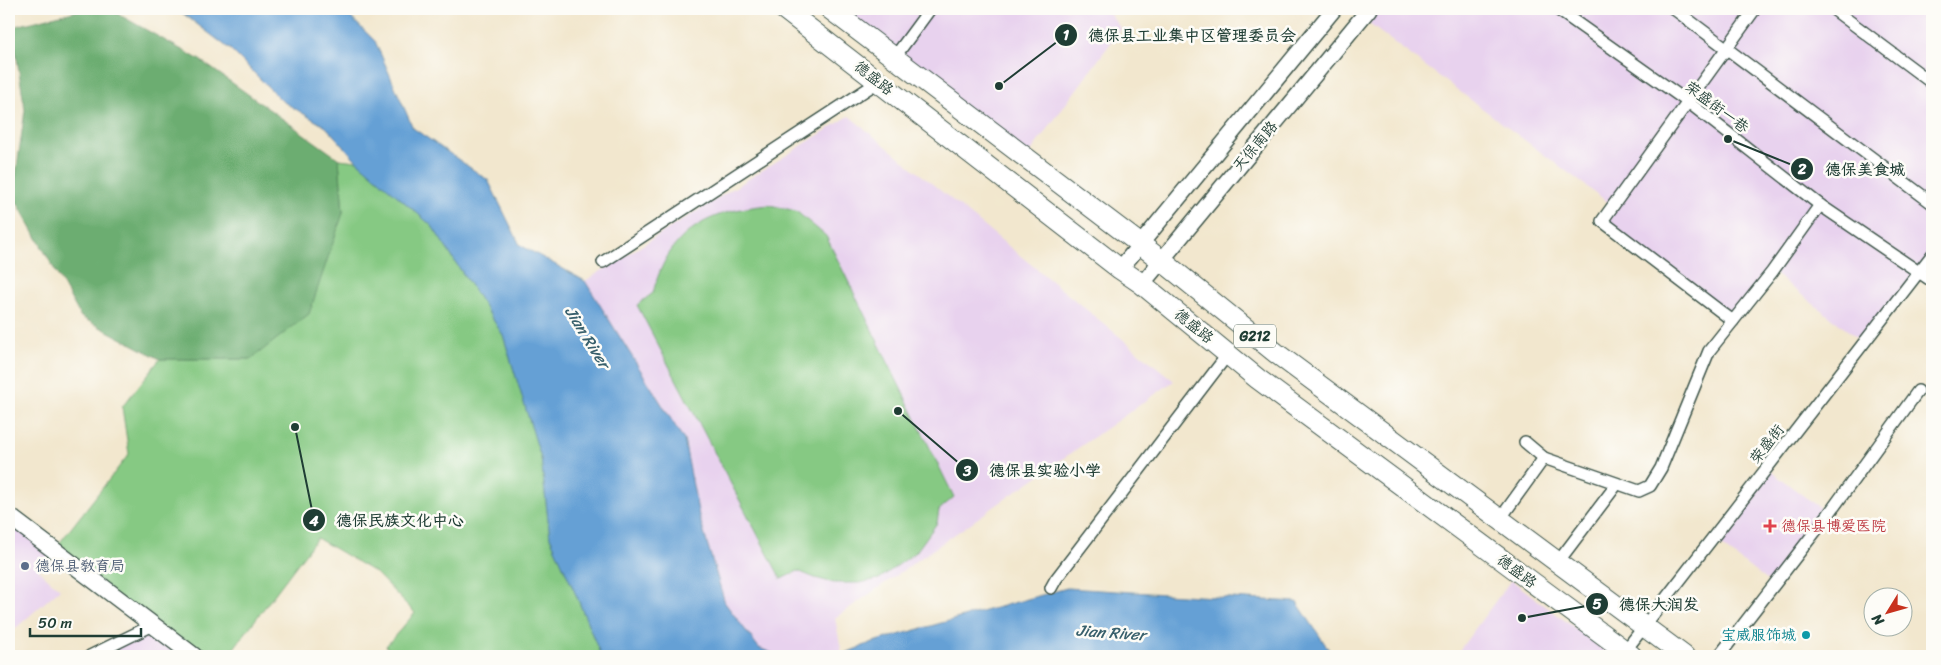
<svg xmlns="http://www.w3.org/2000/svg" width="1941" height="665" viewBox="0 0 1941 665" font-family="Sriracha,'LXGW WenKai TC',sans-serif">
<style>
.built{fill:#e8d2ee}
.green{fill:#86c983;stroke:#52835c}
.forest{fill:#6cad71;stroke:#467552}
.water{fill:#65a0d5;stroke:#426e84}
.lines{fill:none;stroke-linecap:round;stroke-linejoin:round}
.minor-casing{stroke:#3f564b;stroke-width:14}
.tertiary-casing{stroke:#3f564b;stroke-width:18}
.secondary-casing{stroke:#3f564b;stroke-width:19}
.trunk-casing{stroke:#3f564b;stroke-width:22}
.minor{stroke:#fff;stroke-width:11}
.tertiary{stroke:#fff;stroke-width:15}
.secondary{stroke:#fff;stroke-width:16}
.trunk{stroke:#fff;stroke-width:20}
.health-dot{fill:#e0444e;stroke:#fdfcf7;stroke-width:2}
.service-dot{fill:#5c6f8a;stroke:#fdfcf7;stroke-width:2}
.culture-dot{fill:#0f9aa8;stroke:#fdfcf7;stroke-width:2}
.labels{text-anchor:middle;stroke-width:5;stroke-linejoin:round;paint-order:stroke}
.shield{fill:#fdfcf7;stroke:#62766e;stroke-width:1}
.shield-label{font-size:14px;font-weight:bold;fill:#1f3d34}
.street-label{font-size:15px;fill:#1f3d34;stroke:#fdfcf7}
.health-label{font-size:15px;fill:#be3a42;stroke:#fdfcf7;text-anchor:start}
.service-label{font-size:15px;fill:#4e5e75;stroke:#fdfcf7;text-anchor:start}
.culture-label{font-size:15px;fill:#0d838f;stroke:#fdfcf7;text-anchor:end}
.water-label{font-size:16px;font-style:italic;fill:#38606c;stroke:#fdfcf7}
.leader{fill:none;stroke:#1f3d34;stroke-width:2}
.callout-dot{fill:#1f3d34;stroke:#fdfcf7;stroke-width:2}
.mark-label{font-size:15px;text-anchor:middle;font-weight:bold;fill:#fff}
.callout-label{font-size:16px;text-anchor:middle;font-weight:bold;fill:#1f3d34;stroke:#fdfcf7;stroke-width:5;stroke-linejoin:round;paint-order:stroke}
</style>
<rect width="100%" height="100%" fill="#fdfcf7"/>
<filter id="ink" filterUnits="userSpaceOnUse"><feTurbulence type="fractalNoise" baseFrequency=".02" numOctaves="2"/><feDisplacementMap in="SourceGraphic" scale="10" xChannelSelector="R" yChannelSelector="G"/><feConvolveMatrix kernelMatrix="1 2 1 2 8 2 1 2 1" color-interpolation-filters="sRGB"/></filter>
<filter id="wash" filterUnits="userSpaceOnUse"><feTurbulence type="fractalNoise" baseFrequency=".0096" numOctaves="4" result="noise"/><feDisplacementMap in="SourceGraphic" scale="20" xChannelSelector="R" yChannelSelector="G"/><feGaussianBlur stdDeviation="1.12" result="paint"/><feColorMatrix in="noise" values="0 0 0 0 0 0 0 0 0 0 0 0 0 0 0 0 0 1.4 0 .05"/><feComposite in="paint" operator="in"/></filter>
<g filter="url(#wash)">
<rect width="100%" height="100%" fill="#f2e7ce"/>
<g class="built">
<polygon points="830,9 1106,9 1121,29 1026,158"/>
<polygon points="1369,9 1932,9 1932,255 1864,343 1772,272 1733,321 1602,221 1613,206 1361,18"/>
<polygon points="849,116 1174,381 835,618 842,654 838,656 779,656 759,648 725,603 699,516 684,440 585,281"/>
<polygon points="1769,470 1825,512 1771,584 1715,541"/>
<polygon points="9,516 54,550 39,571 60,589 9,634"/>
<polygon points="1511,580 1612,656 1455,656"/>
<polygon points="153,625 194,656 90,656"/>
</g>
<g class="green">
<polygon points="339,159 357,161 432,226 503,335 541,458 550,537 577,597 601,656 393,656 386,646 415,613 376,573 317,538 228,656 194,656 54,550 129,454 122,407 160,359 251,359 343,213"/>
<path d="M770,205L796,211L826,236L954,497L939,510L937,523L916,552L879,579L859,583H834L815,578L798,571L781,579L637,305L653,293C668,231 709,210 770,205Z"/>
</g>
<polygon class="forest" points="85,9 109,9 200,60 339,159 343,213 309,314 251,359 160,359 81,317 13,195 25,110 12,27"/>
<g class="water">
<polygon points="177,9 342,9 375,41 413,128 488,180 520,245 585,281 684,440 699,516 725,603 759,648 779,656 601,656 577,597 550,537 541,458 503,335 432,226 357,161 326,127 282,101 231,50"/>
<polygon points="1067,588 1297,602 1333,656 838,656 873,642"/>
</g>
</g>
<g filter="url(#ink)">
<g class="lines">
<g class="minor-casing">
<g id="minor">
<polyline points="1557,9 1688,102 1820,205 1932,281"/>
<polyline points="1674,9 1932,203"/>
<polyline points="1833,9 1932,83"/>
<polyline points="894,58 930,9"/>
<polyline points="603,262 878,82"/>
<polyline points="1733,321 1602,221 1755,9"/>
<polyline points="1525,442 1544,458 1639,491 1650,486 1661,468 1709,351 1772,272 1820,205"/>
<polyline points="1500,519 1544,458"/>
<polyline points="1558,562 1617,484"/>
<polyline points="1051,588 1056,579 1228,354"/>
<polyline points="1625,651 1932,255"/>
<polyline points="90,656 153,625"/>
<polyline points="1719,656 1828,515 1918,391"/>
</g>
</g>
<g class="tertiary-casing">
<g id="tertiary">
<polyline points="1120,269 1334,9"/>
<polyline points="1142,284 1369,9"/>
</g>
</g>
<g class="secondary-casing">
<polyline id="secondary" points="9,516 194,656"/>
</g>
<g class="trunk-casing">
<g id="trunk">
<polyline points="784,9 1120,269 1142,284 1258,379 1632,656"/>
<polyline points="830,9 1161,260 1276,353 1684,656"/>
</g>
</g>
<use href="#minor" class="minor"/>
<use href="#tertiary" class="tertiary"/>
<use href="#secondary" class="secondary"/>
<use href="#trunk" class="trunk"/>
</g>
</g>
<path class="health-dot" d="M1767.5 518.5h5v5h5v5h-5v5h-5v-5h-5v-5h5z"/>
<circle class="service-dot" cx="25" cy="566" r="5"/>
<circle class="culture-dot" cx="1806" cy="635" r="5"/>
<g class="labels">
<rect class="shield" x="1234" y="324.5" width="42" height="23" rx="4"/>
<g class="shield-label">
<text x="1255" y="341">G212</text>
</g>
<g class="street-label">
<text transform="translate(874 78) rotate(38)" y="5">德盛路</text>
<text transform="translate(1717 107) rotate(37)" y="5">荣盛街一巷</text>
<text transform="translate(1255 146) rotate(-50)" y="5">天保南路</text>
<text transform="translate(1194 326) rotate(39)" y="5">德盛路</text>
<text transform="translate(1767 444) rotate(-52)" y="5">荣盛街</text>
<text transform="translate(1517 571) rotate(37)" y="5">德盛路</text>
</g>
<g class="health-label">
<text x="1781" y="531">德保县博爱医院</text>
</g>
<g class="service-label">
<text x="35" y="571">德保县教育局</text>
</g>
<g class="culture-label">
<text x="1796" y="640">宝威服饰城</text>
</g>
<g class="water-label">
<text transform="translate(588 337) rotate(58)" y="6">Jian River</text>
<text transform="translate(1111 632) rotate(4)" y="6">Jian River</text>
</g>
</g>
<path class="leader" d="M999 86L1066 35M1728 139L1802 169M898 411L967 470M295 427L314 520M1522 618L1597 604"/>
<g class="callout-dot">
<circle cx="999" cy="86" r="5"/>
<circle cx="1728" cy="139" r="5"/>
<circle cx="898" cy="411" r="5"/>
<circle cx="295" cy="427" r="5"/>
<circle cx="1522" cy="618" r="5"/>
<circle cx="1066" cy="35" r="12"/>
<circle cx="1802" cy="169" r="12"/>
<circle cx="967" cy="470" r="12"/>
<circle cx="314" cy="520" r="12"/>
<circle cx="1597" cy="604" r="12"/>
</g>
<g class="mark-label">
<text x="1066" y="40">1</text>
<text x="1802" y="174">2</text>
<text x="967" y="476">3</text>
<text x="314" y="526">4</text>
<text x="1597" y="609">5</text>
</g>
<g class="callout-label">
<text x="1192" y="41">德保县工业集中区管理委员会</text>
<text x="1865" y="175">德保美食城</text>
<text x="1045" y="476">德保县实验小学</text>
<text x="400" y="526">德保民族文化中心</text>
<text x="1659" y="610">德保大润发</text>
</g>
<rect width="1941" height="665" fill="none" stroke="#fdfcf7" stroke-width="30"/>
<g transform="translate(1888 612) rotate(233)"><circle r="24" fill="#fdfcf7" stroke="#a4b0a9"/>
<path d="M0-4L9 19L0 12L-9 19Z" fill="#c8321e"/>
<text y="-8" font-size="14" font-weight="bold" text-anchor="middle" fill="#1f3d34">N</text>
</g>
<path d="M30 628v8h111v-8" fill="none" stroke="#1f3d34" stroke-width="2.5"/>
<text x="38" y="628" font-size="15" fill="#1f3d34" stroke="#fdfcf7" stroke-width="4" paint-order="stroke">50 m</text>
</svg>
